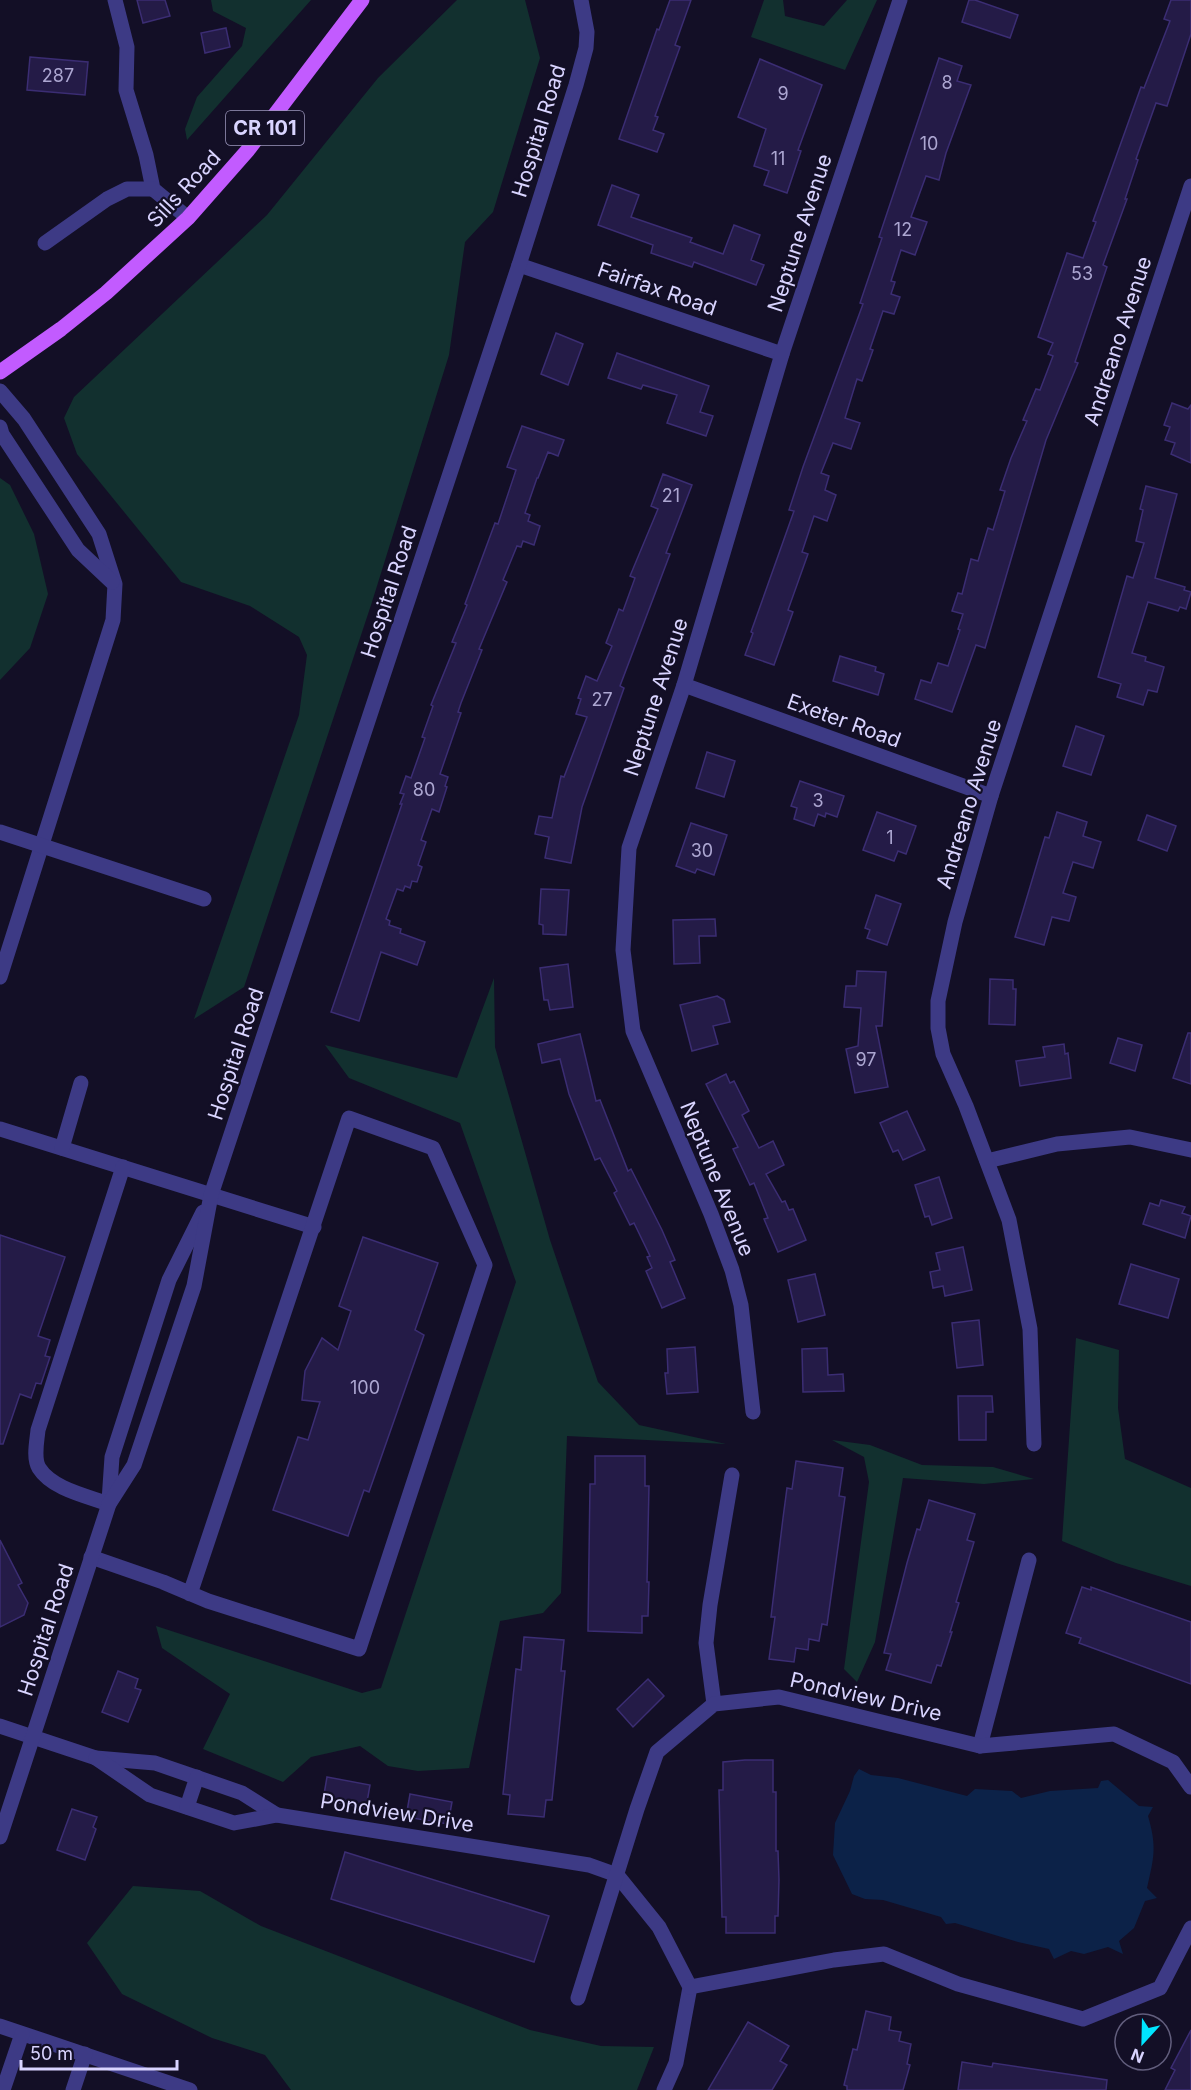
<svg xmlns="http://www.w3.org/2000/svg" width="1191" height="2090" viewBox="0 0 1191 2090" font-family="Inter,sans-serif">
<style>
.green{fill:#12302f}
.water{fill:#0c2248}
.building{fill:#241b47;stroke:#3b2d73;stroke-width:1.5}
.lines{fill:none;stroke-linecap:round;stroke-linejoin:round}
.minor{stroke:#3d3a85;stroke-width:15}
.major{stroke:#c25bff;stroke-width:15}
.labels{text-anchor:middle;stroke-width:4.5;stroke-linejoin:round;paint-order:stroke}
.number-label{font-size:18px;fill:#aca6d1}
.shield{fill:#130f26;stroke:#9e99be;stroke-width:1.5}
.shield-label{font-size:20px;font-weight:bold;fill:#d9d4ff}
.street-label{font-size:21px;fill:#d9d4ff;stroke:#130f26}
</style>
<rect width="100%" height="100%" fill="#130f26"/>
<g class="green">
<polygon points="211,0 311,0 187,140 185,129 197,97 242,46 246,28 213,11"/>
<polygon points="457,0 525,0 540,58 493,212 465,242 449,355 372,602 244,987 194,1019 299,715 307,655 299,637 250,606 181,582 77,454 64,418 74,397 267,215 378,78"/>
<polygon points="764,0 783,0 785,16 824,26 847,0 877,0 845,70 751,37"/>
<polygon points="0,478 10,485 34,534 48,594 30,648 0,680"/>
<polygon points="494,978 495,1047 550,1240 598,1382 639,1425 726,1444 567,1436 561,1593 543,1613 500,1621 469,1768 418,1771 388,1766 360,1746 311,1757 283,1782 203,1749 230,1694 162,1648 156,1626 362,1693 381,1688 516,1282 460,1123 349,1078 325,1045 457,1078"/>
<polygon points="1076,1338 1119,1350 1118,1408 1125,1459 1191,1488 1191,1586 1116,1563 1062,1541"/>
<polygon points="832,1440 870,1445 922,1465 993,1467 1034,1479 984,1484 903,1478 875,1642 857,1682 844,1669 869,1482 864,1457"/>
<polygon points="133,1886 200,1891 261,1926 530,2030 601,2046 654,2047 637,2090 291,2090 265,2055 212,2038 122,1994 87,1943"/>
</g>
<path class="water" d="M859,1769L871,1775L898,1778L967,1796L975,1789L1012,1791L1021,1798L1050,1791L1098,1788L1101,1781L1108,1780L1139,1806L1153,1807L1148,1816C1157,1847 1154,1857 1147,1888L1157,1898L1145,1901L1134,1928L1119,1941L1123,1954L1108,1947L1084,1954L1071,1951L1054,1959L1049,1949L1018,1942L955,1923L946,1924L941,1917L883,1900L865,1899L852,1894L833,1855L835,1823L850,1791L854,1776Z"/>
<g class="building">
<polygon points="137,0 165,0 170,16 143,23"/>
<polygon points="670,0 691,0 675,45 680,47 655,116 658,117 653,130 664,134 657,152 619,139 657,29 659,30"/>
<polygon points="969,0 975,0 1018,15 1010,38 962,22"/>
<polygon points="1171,0 1191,0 1191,34 1167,106 1156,103 1136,159 1138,160 1125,199 1127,199 1103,265 1107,267 1075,362 1078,363 1046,440 985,648 976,645 952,712 915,699 921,680 931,683 938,663 948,666 960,630 958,629 963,614 952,611 958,593 962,594 971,559 978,561 988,528 993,530 1005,491 1000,490 1011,458 1027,421 1023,420 1036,389 1040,390 1053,356 1048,354 1053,343 1038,337 1067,253 1083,258 1096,222 1093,221 1141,87 1144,88 1170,21 1164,19"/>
<polygon points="226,28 230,47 205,53 201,33"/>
<polygon points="30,57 88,62 85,95 27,90"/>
<polygon points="939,58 962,66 957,81 971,85 946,153 939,180 926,176 911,217 927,222 915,255 901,250 891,281 895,282 891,294 900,297 894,314 883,311 870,349 873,350 862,381 857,379 845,418 860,423 851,449 833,443 821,473 829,476 825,490 836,495 827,521 814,516 802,552 808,554 788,610 793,612 774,665 745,655 753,633 751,632 794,511 789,510 803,467 863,304 860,303 882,238 879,237"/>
<polygon points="760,59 822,85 798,150 801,151 787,193 764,185 769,171 754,166 766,129 738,117"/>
<polygon points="612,185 639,195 631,217 692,238 690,242 723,254 734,225 760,235 751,260 764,265 756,285 694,262 692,267 651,253 653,245 598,225"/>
<polygon points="556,333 583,344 568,385 541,374"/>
<polygon points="617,353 709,386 700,412 713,416 706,436 667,423 677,395 643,385 641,389 608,378"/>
<polygon points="1172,403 1188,409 1191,405 1191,463 1171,454 1175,443 1165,440 1170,427 1164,425"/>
<polygon points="522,426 564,440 558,456 548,452 538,478 537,478 525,513 530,515 528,521 540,526 534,545 523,541 521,547 517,546 503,580 507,582 479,649 482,650 461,703 458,712 461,713 440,774 448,777 445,786 447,787 439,812 432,809 421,840 426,842 418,865 422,867 417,882 412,881 410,888 405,886 403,891 397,889 386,919 390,921 389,925 401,929 400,933 425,942 417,965 381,952 359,1021 331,1012 402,804 400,804 404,794 400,793 406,776 411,778 425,738 422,737 433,706 431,705 456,643 452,642 467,605 465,604 495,523 498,524 516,470 507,467"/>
<polygon points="663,474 692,485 666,553 670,554 620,686 624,688 582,807 571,863 545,858 549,837 535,834 539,816 552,818 561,776 564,777 587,717 576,714 581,699 578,698 586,676 597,681 612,646 606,643 619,609 623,611 635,578 630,576 658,509 651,506"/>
<polygon points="1146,486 1177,494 1155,578 1185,587 1184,590 1191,592 1186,609 1180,607 1178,611 1148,602 1132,653 1146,657 1145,661 1164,667 1157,692 1148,690 1143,705 1117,697 1121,684 1098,677 1127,576 1133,578 1144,543 1136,541 1143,510 1140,509"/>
<polygon points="840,656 876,667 875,671 884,674 878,695 833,681"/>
<polygon points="1076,726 1104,736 1091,775 1063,766"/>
<polygon points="707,752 735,761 724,797 696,788"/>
<polygon points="800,781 844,796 837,817 826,813 825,817 818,814 814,826 794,819 797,808 791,806"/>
<polygon points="877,812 916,826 906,854 898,851 894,861 863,850"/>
<polygon points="1057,812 1087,822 1083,836 1101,842 1093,868 1073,862 1063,893 1076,897 1069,921 1052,917 1044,945 1015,937 1045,837 1049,838"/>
<polygon points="1147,815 1176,826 1167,851 1138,840"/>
<polygon points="691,823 727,835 714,875 697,869 695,873 676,866"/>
<polygon points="541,889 569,890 566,935 543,934 543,925 539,924"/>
<polygon points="876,895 901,904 887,945 867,938 870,930 865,928"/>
<polygon points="715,919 716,936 699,936 700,963 674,964 673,920"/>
<polygon points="568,964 573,1007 550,1010 548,1000 544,1000 540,968"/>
<polygon points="857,971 886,972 882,1026 876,1026 888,1087 855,1093 846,1049 858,1046 861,1008 844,1007 846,986 856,986"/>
<polygon points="990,979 1013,980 1013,989 1016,989 1015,1025 989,1024"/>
<polygon points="717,996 724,1000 730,1022 713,1026 718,1044 692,1051 680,1005"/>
<polygon points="1188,1033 1191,1033 1191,1084 1173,1078"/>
<polygon points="580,1034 596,1101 600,1100 628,1171 631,1169 662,1230 675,1260 670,1262 685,1298 662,1308 646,1271 652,1268 647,1257 650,1256 634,1223 630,1225 614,1193 617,1191 600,1158 595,1160 569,1094 560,1059 542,1063 538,1044"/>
<polygon points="1118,1038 1142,1045 1135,1071 1110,1063"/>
<polygon points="1064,1044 1065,1054 1068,1053 1071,1078 1020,1086 1016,1061 1045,1057 1043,1047"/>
<polygon points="726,1074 730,1083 734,1081 749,1111 742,1115 759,1148 773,1141 784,1165 766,1174 782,1202 785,1201 789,1210 793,1209 806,1240 778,1252 764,1219 768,1218 754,1183 750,1185 733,1149 738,1147 706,1084"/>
<polygon points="907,1111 925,1150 903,1160 898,1150 893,1152 880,1123"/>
<polygon points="939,1177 952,1218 932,1225 929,1216 925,1217 915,1185"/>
<polygon points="1161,1200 1185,1207 1182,1213 1191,1216 1185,1238 1143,1224 1150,1203 1159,1206"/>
<polygon points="0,1235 65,1257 38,1336 50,1340 45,1356 50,1357 41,1384 36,1383 31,1398 20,1394 3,1444 0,1444"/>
<polygon points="363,1237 438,1263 415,1330 424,1335 369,1492 364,1490 348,1536 273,1510 298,1437 308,1440 320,1402 302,1400 305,1371 322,1338 338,1350 351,1311 339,1306"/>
<polygon points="963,1247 972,1290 945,1296 943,1286 933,1288 930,1272 940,1270 936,1253"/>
<polygon points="1131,1264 1179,1279 1168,1318 1119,1304"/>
<polygon points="815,1274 825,1315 798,1322 788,1280"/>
<polygon points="979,1320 983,1365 957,1368 952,1323"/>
<polygon points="695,1347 698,1392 667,1394 665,1373 668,1373 667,1349"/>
<polygon points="827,1348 828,1375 843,1374 844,1391 803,1392 802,1349"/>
<polygon points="958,1396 992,1396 993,1412 986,1412 986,1440 959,1440"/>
<polygon points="595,1456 645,1456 645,1486 649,1486 647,1582 649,1582 648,1616 642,1616 642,1633 588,1631 590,1484 595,1484"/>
<polygon points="796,1461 843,1468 839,1496 845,1497 827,1625 822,1624 819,1641 809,1639 808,1650 796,1648 794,1662 769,1659 775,1617 771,1617 783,1518 787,1488 792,1489"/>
<polygon points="929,1500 975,1514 967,1540 974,1542 956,1602 959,1603 950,1632 952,1632 941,1666 937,1665 931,1683 886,1670 891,1654 884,1653 907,1563 917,1529 920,1530"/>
<polygon points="0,1540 22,1583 18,1585 28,1603 24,1615 0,1627"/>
<polygon points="1082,1587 1091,1590 1091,1587 1191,1622 1191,1684 1079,1643 1081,1638 1066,1633"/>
<polygon points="524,1637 564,1640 561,1671 565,1671 552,1800 546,1800 544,1817 508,1814 510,1795 503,1794 516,1669 521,1670"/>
<polygon points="118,1671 138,1679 135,1688 141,1690 128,1722 102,1712"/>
<polygon points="648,1679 664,1696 633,1727 617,1709"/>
<polygon points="745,1760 773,1760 773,1792 776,1792 776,1851 778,1851 779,1880 778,1916 775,1916 775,1933 726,1933 726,1917 722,1917 719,1790 723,1790 723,1762"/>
<polygon points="327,1777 370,1785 366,1808 323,1800"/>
<polygon points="410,1794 452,1802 448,1824 406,1817"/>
<polygon points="72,1809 97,1817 93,1827 96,1829 85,1860 57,1850"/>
<polygon points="345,1852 549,1916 534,1962 331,1899"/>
<polygon points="866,2011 891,2017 889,2030 901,2032 899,2041 911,2044 907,2064 910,2065 903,2090 847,2090 847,2086 844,2085 853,2049 857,2050"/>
<polygon points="748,2022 789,2046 780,2061 787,2065 772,2090 708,2090"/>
<polygon points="1191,2030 1191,2090 1165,2090 1175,2070 1171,2068"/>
<polygon points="962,2062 992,2067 993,2063 1107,2080 1106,2090 958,2090"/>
</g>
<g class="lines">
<g class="minor">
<polyline points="115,0 127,47 126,90 146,155 153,189 188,218"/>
<polyline points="45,243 107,199 127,189 153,189"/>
<polyline points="519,265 782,354"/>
<polyline points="0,391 24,419 99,534 115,584 113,620 0,977"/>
<polyline points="0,427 2,434 78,550 112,582"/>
<polyline points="684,685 991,796"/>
<polyline points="0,832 204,899"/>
<polyline points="0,1129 314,1227"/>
<polyline points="62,1148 81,1083"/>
<polyline points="987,1161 1057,1144 1130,1137 1191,1150"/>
<polyline points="753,1412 741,1305 732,1270 711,1214 633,1031 623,950 629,848 684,685 782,354 900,0"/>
<polyline points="1034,1444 1030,1329 1009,1220 966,1106 943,1054 938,1028 938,1001 955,922 991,796 1191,186"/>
<polyline points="109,1501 112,1457 169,1280 203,1212"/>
<path d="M109,1504C87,1496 52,1489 39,1468C33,1458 37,1441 38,1430L123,1167"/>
<polyline points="91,1557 163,1582 208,1601 359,1649 485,1265 433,1148 349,1118 190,1594"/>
<polyline points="714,1704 706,1643 710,1605 732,1475"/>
<polyline points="0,1726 96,1758 155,1763 242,1793 277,1815"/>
<polyline points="980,1746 1029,1560"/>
<polyline points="96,1758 150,1795 234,1823 277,1815 589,1865 617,1875 659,1927 690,1987 676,2063 664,2090"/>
<polyline points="187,1807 197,1777"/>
<polyline points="0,1837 109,1504 134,1465 194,1286 211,1195 519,265 576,85 586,48 587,32 581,0"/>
<polyline points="690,1987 834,1960 884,1954 958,1984 1083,2019 1160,1988 1191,1928"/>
<polyline points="578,1998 637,1809 657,1752 714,1704 779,1697 980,1746 1114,1734 1173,1762 1191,1787"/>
<polyline points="0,2026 190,2090"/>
<polyline points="3,2090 22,2034"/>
<polyline points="73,2090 85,2054"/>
</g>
<polyline class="major" points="0,372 61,329 106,293 188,218 248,150 362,0"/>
</g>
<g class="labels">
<g class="number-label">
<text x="58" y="82">287</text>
<text x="947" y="89">8</text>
<text x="783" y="100">9</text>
<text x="929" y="150">10</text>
<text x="778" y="165">11</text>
<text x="903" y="236">12</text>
<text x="1082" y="280">53</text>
<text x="671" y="502">21</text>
<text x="602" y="706">27</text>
<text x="424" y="796">80</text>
<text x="818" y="807">3</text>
<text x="890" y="844">1</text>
<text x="702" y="857">30</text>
<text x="866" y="1066">97</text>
<text x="365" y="1394">100</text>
</g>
<rect class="shield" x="226" y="111" width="78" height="34" rx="4.5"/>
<g class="shield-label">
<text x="265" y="135">CR 101</text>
</g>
<g class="street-label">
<text transform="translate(539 131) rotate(-73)" y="7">Hospital Road</text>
<text transform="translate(184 189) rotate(-47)" y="7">Sills Road</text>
<text transform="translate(800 233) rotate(-72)" y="7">Neptune Avenue</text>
<text transform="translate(657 289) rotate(19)" y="7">Fairfax Road</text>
<text transform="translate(1118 341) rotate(-72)" y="7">Andreano Avenue</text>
<text transform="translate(389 592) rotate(-72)" y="7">Hospital Road</text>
<text transform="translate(656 697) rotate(-72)" y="7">Neptune Avenue</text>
<text transform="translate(844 721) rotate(20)" y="7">Exeter Road</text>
<text transform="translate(969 804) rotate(-73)" y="7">Andreano Avenue</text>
<text transform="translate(236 1054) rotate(-72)" y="7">Hospital Road</text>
<text transform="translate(717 1179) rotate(68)" y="7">Neptune Avenue</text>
<text transform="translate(46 1630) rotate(-72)" y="7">Hospital Road</text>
<text transform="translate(866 1697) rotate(13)" y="7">Pondview Drive</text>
<text transform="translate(397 1813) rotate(9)" y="7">Pondview Drive</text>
</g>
</g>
<g transform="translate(1143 2042) rotate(202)"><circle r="28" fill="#130f26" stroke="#625e7d" stroke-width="1.5"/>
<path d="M0-4.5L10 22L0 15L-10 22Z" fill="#00e5ff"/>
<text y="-9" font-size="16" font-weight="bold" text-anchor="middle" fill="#d9d4ff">N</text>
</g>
<path d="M21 2060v9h156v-9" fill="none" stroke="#d9d4ff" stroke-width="3"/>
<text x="30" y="2060" font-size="18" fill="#d9d4ff" stroke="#130f26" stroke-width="4.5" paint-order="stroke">50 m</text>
</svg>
